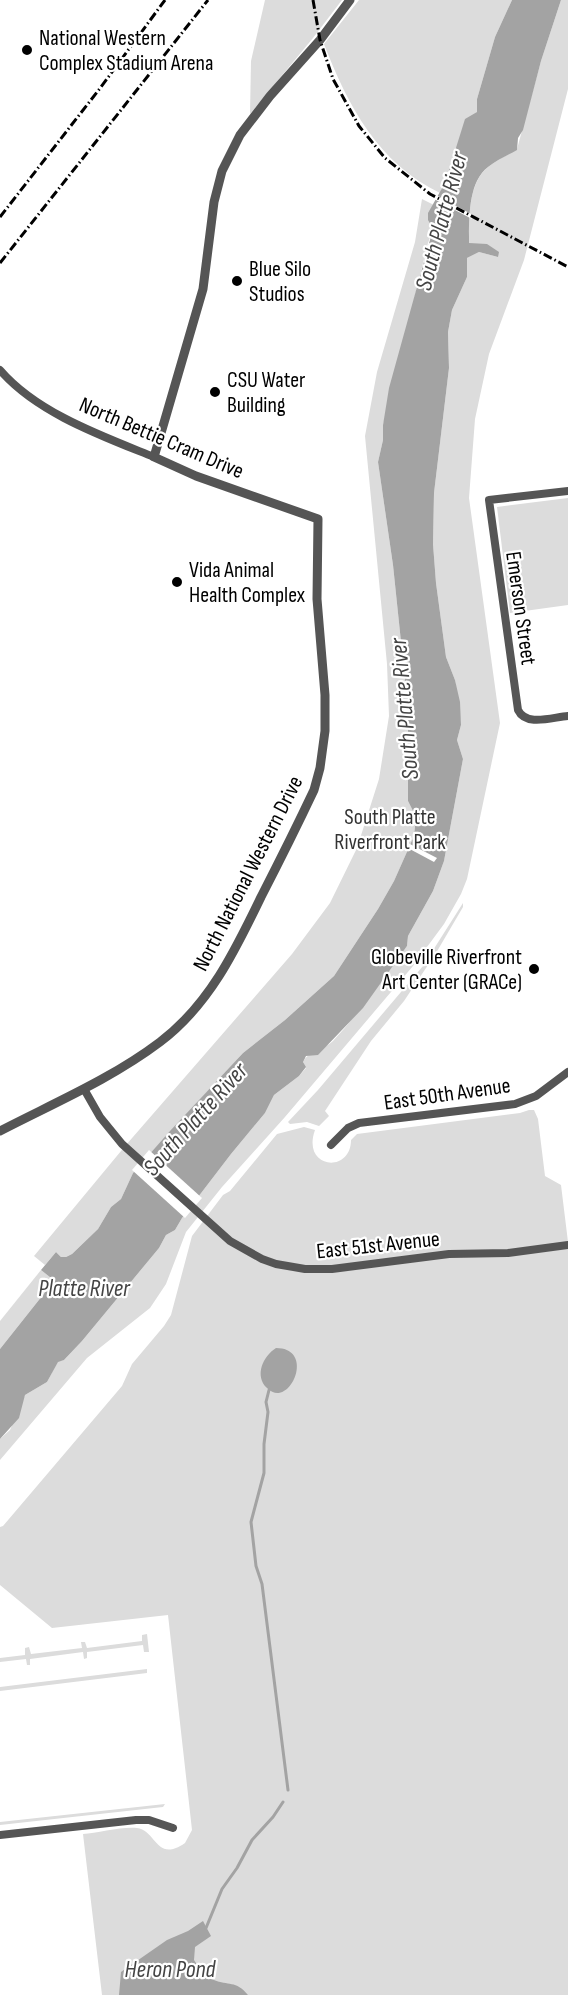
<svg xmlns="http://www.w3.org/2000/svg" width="568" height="1995" viewBox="0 0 568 1995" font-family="'Sofia Sans Condensed',sans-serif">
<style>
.green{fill:#dcdcdc}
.water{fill:#a3a3a3}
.pier{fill:#fff}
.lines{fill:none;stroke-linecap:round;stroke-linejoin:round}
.stream{stroke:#a3a3a3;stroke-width:3}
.minor{stroke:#555;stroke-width:8}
.tertiary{stroke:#555;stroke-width:9}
.rail{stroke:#000;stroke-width:3;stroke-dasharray:9 3 1.5 3;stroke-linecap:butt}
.poi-dot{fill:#000;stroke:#fff;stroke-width:2}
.labels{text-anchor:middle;stroke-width:4.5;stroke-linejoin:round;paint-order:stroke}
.poi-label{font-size:22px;fill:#000;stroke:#fff;text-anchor:start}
.street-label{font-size:22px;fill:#000;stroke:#fff}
.park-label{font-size:22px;fill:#333;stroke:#fff}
.water-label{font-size:24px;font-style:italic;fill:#444;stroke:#fff}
</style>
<rect width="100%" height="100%" fill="#fff"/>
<g class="green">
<polygon points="265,0 342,0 313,38 250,114 251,61"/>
<path d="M359,0H512L495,37L477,99V112L440,193C378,163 348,106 324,44Z"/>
<path d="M561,0H568V89L524,260L489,354L475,419L469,498L500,723L467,879L461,894L444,924L413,966L285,1117L222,1187L186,1232L166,1284L150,1308L87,1358L0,1460V1439L10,1430L25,1395L47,1382L58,1361L64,1360L82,1341L159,1248L166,1235L175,1230L182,1218L231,1154L265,1113L274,1095L299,1076L306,1068L303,1062C309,1050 324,1050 333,1041C360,1012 383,979 407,946L408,936L433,891L444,861L463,759L457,740L461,725L455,680L446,657L436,583L433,544L434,493L449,368L448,332L452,310L467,277V258L479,252L498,257L469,243C469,219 468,183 488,167C497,160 508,155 517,149L541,61Z"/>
<path d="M422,199L434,205C427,214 427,219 433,229L428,243L383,425V440L378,462L393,565L408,709V801L416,817L414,836L394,881L378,909L334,976L285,1020L243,1053L192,1108L133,1173L121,1199L111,1207L98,1229L72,1254L66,1257H61L56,1252L45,1265L34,1256L126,1145L292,954L330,903L357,848L379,779L389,716L387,664L365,436L377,372L415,242Z"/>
<polygon points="568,498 568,605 510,613 497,507"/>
<polygon points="463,903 463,907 436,953 404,1001 371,1041 325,1111 329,1116 319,1126 307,1122 290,1124 288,1122 318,1090 423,966"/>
<path d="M529,1110H534L538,1119L545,1176L561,1185L568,1242V1995H102L83,1834C97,1833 124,1826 137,1828C157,1831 156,1863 185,1843L192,1830L168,1615L52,1628L0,1585V1527L3,1526L122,1386L132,1364L164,1326L171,1315L192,1236L223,1195L230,1191L277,1134L304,1127L315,1130C301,1169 351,1174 351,1140L357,1134L520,1113Z"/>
<polygon points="41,1270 51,1278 50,1286 0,1349 0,1321"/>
<polygon points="147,1634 149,1652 144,1652 143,1645 87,1652 87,1658 84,1659 83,1652 30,1659 30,1665 27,1665 26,1659 0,1662 0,1658 25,1655 25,1648 29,1647 31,1654 82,1648 81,1642 85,1642 87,1648 142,1641 142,1635"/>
<polygon points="147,1669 147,1673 0,1691 0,1687"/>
<polygon points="165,1804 163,1807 0,1825 0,1822"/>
</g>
<g class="water">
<path d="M512,0H561L541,61L523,130L518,138L517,150C508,155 497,160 488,167C468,182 469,219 469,243L487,244L499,252L498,257L479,252L467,258V277L452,310L448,332L449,368L434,493L433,544L436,583L446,657L455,680L460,702L461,725L457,740L463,759L444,861L433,891L408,936L407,946L363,1008L318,1055L306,1056L303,1062L306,1067L299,1076L274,1095L265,1113L231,1154L182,1218L175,1230L166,1235L159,1248L82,1341L64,1360L58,1362L47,1382L25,1395L19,1418L0,1439V1349L50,1286L51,1278L41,1270L56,1252L61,1257H66L72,1254L98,1229L111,1207L121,1199L133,1173L170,1131L243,1053L285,1020L334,976L378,909L394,881L414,836L416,817L408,801V709L393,565L378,462L383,440V425L389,388L433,229L428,220V213L445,183L465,119L477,112V99L495,37Z"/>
<path d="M276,1348C317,1348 289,1411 267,1388C254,1376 263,1356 276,1348Z"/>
<path d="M203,1921L211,1936L195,1947L194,1960C199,1968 205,1976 214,1980C228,1986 236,1980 248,1995H119L121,1972L167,1940L188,1931Z"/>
</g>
<g class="pier">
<polygon points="436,195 473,215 472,219 434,199"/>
<polygon points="408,843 437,858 434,862 406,847"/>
<polygon points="149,1150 202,1198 185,1218 132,1170"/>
</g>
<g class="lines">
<g class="stream">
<polyline points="269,1390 266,1402 268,1412 264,1444 264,1473 251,1522 256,1566 262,1584 288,1790"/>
<polyline points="206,1928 222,1889 237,1868 252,1840 273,1817 283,1802"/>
</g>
<g class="minor">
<path d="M0,370C37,413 102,436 154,457"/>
<path d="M568,491L489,500L518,710C526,727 553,717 568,716"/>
<polyline points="84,1089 100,1117 122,1144 230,1241 262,1259 276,1264 305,1269 332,1269 449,1254 508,1253 568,1245"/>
<polyline points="331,1145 348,1128 359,1123 515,1104 536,1096 568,1072"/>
<polyline points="0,1835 136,1820 149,1820 173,1828"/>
</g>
<path class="tertiary" d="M0,1131C54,1103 111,1079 160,1042C209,1005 235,951 261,897C279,862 297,826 314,790L320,768L325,731V695L317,599L318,519L196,476L154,457L203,289L214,202L222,171L240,135L270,96L320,40L350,0"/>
<g class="rail">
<polyline points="313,0 320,40 333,79 359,126 385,158 430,194 568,267"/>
<polyline points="0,217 101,87 165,0"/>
<polyline points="0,263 208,0"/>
</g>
</g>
<g class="poi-dot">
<circle cx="27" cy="50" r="6"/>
<circle cx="237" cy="281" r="6"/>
<circle cx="215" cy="392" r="6"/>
<circle cx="177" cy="582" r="6"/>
<circle cx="534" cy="969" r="6"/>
</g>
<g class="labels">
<g class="poi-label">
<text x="39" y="45">National Western<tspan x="39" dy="25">Complex Stadium Arena</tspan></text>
<text x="249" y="276">Blue Silo<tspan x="249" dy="25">Studios</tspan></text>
<text x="227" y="387">CSU Water<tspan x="227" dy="25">Building</tspan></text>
<text x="189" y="577">Vida Animal<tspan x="189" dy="25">Health Complex</tspan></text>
<text x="522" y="964" text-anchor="end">Globeville Riverfront<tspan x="522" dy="25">Art Center (GRACe)</tspan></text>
</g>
<g class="street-label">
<text transform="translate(162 437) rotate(23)" y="8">North Bettie Cram Drive</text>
<text transform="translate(522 608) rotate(82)" y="8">Emerson Street</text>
<text transform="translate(247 873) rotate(-63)" y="8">North National Western Drive</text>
<text transform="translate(447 1093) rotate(-8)" y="8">East 50th Avenue</text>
<text transform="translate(378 1244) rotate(-6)" y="8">East 51st Avenue</text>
</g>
<g class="park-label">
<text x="390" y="824">South Platte<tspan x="390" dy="25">Riverfront Park</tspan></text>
</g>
<g class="water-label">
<text transform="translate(441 221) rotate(-75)" y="8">South Platte River</text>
<text transform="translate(404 709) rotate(-95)" y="8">South Platte River</text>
<text transform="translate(195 1119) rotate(-48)" y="8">South Platte River</text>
<text x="84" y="1296">Platte River</text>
<text x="170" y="1977">Heron Pond</text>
</g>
</g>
</svg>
